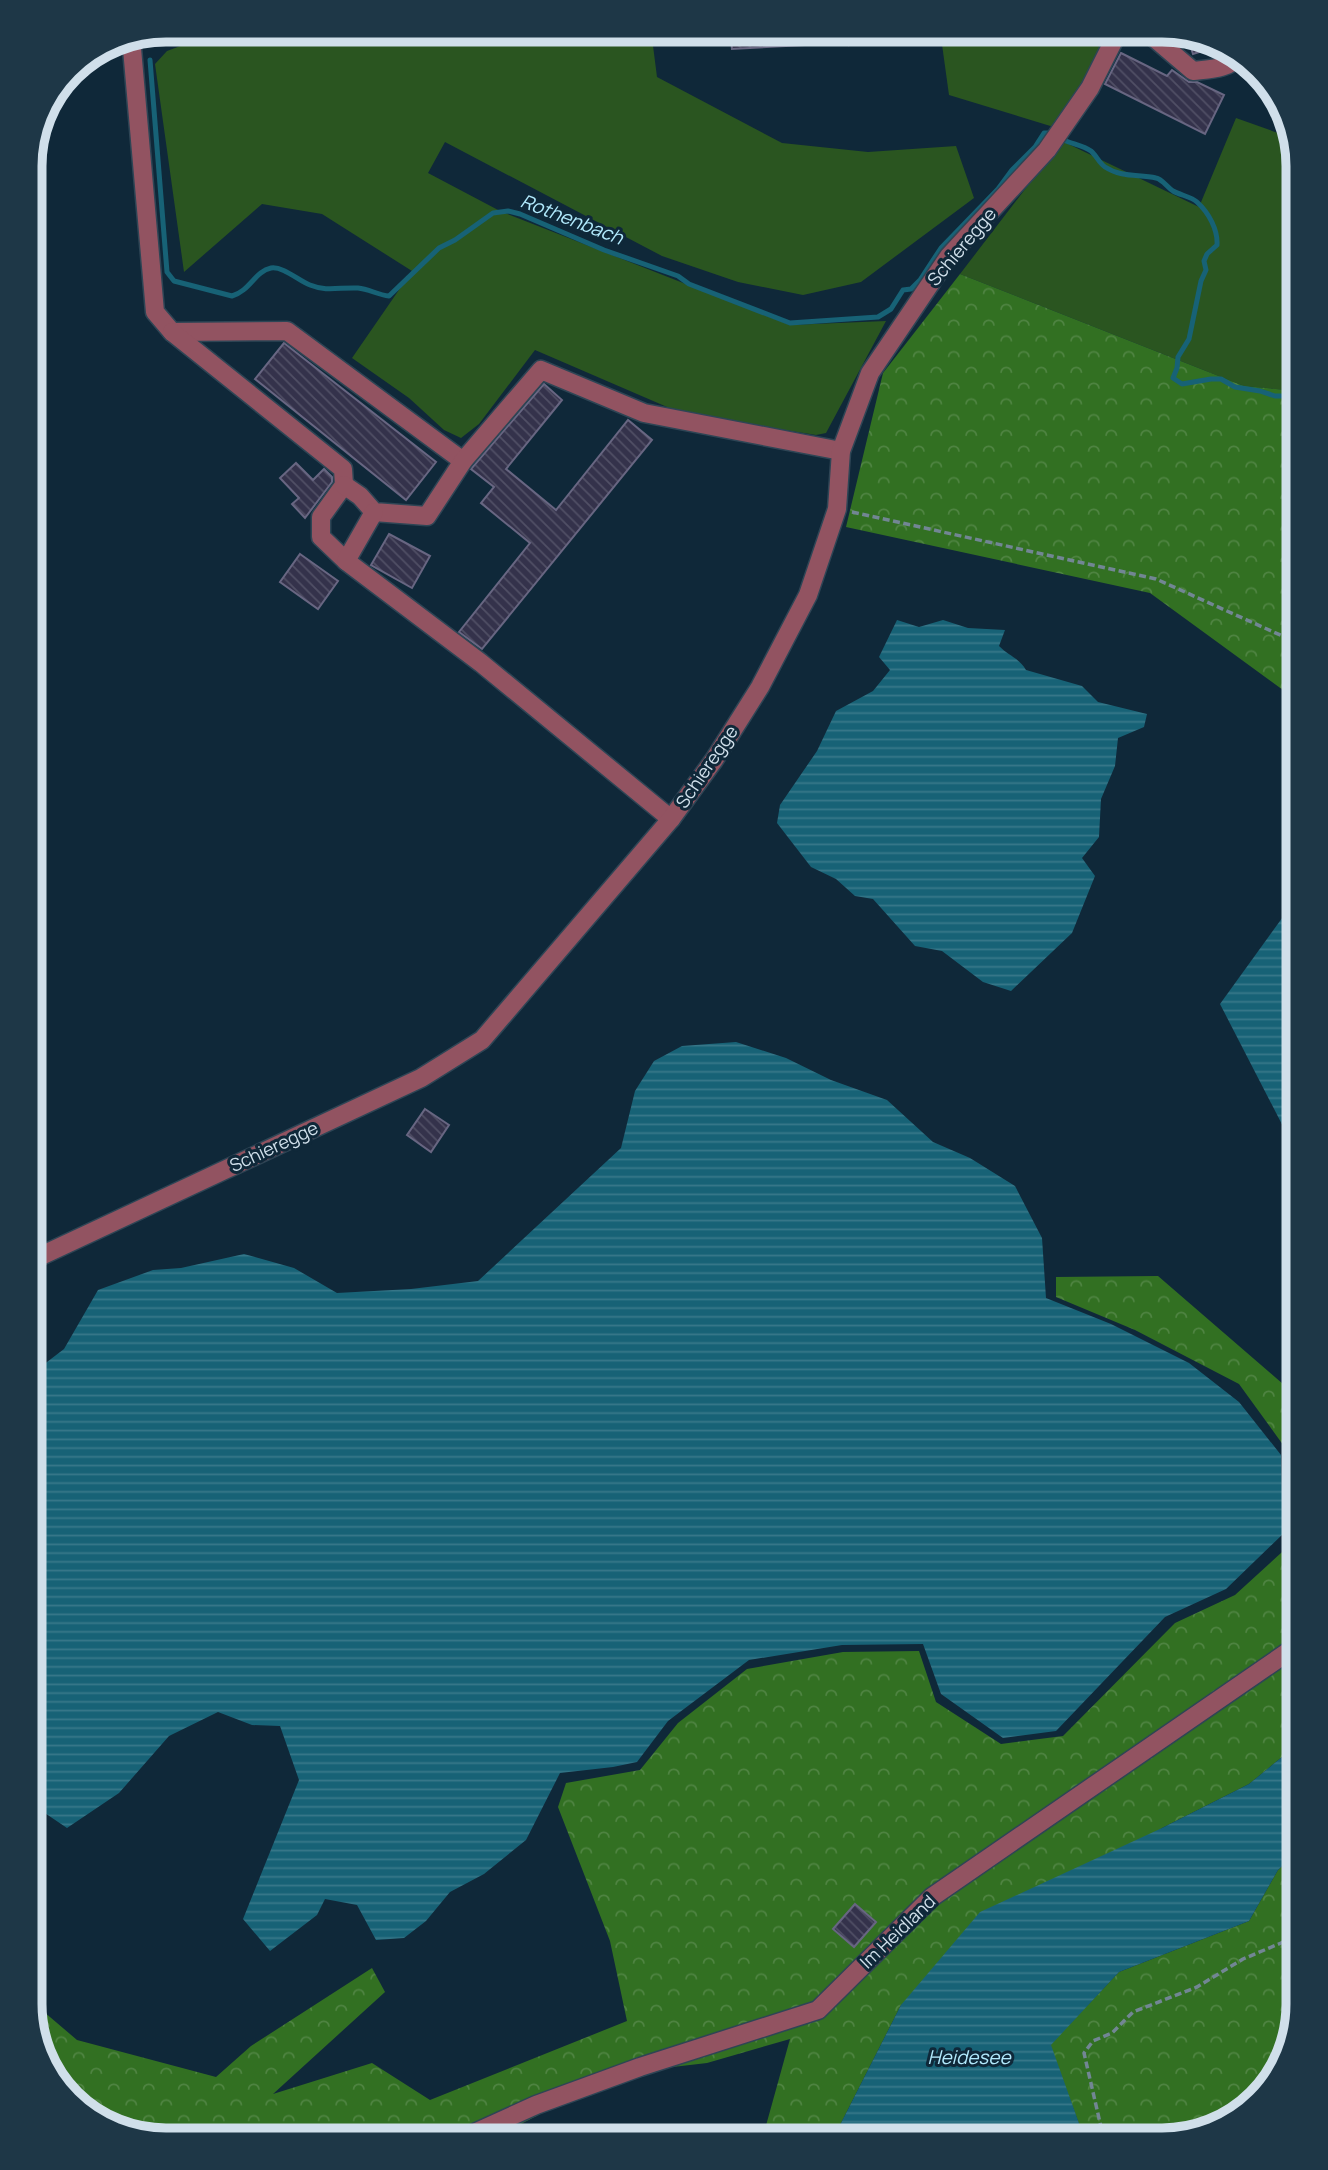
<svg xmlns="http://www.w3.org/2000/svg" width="1328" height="2170" viewBox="0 0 1328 2170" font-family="Manrope,sans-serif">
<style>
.grass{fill:#2a5520}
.forest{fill:url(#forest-crowns)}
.water{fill:url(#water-rules)}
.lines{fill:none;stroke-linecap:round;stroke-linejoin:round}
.stream{stroke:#176276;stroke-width:5}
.building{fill:url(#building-back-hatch);stroke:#686682;stroke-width:2}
.minor-casing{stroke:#2e4555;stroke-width:21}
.path{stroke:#728694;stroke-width:3.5;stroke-dasharray:7 3.5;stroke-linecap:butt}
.minor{stroke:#925361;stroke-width:18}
.labels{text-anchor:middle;stroke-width:6;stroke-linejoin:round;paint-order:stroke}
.street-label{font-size:18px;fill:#d0dfea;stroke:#0f2839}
.water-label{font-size:19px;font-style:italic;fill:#b2eafd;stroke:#0f2839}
.rim{fill:none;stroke:#d0dfea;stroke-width:9}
</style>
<defs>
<pattern id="forest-crowns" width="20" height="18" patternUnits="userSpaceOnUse" patternTransform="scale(1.75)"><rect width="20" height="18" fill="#327022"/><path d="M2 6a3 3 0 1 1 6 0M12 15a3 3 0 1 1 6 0" fill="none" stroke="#4f8442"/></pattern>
<pattern id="water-rules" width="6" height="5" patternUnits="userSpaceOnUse" patternTransform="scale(1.75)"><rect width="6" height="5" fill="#176276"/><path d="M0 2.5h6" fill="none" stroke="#38788a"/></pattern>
<pattern id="building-back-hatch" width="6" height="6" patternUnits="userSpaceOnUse" patternTransform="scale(1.75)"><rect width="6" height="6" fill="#34324b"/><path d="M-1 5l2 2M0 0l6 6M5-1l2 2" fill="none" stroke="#504f65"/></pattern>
</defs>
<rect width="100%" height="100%" fill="#0f2839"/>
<g class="grass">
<polygon points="277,30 651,30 657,77 782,143 868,152 956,146 974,198 861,282 803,295 738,282 662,256 445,142 428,173 500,211 790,325 886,321 826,433 816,435 681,413 535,350 479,424 461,438 444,430 409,398 352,358 412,271 322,214 262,204 184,272 155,64 167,51 191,42"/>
<polygon points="940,30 1109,30 1085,83 1057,128 949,95"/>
<polygon points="1236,118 1292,138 1298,166 1298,391 1244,386 960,274 1062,141 1199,207"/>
</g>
<g class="forest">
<polygon points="960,274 1244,386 1298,391 1298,701 1150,593 846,527 883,373"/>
<polygon points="1158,1276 1298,1397 1298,1744 1249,1784 1162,1828 901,2005 840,2125 820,2140 762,2140 790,2039 707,2063 638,2071 568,2100 489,2140 158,2140 91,2117 44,2064 30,2000 77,2040 216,2077 251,2046 372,1968 385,1992 273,2094 372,2063 430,2100 627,2021 610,1941 558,1807 566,1783 640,1770 678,1723 747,1669 843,1652 919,1651 936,1702 1001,1744 1063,1736 1175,1623 1235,1595 1292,1543 1294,1460 1239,1384 1135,1330 1056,1297 1056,1277"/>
<polygon points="1298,1851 1298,2004 1280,2072 1222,2126 1162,2140 1085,2140 1050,2045 1119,1972 1249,1921 1278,1870"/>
</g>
<g class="water">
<path d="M897,620L919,627L943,620L968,628L1005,630L999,646C1009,656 1019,658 1026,670L1082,686L1098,702L1147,714L1144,727L1118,738L1115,766L1101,799L1099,837L1082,858L1095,876L1072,933L1011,991L983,982L942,951L915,946L873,899L855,896L836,879L811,867L777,823L780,805L817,751L836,711L873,691L890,670L879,657Z"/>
<polygon points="1298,896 1298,1146 1289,1138 1220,1004"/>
<polygon points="736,1042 786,1058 831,1080 887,1100 933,1142 970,1158 1015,1186 1042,1238 1046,1298 1111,1324 1189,1363 1239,1402 1281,1455 1283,1534 1226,1589 1165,1617 1056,1731 1003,1738 941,1694 923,1644 842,1645 749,1660 668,1721 637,1762 613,1767 560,1773 526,1840 484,1874 450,1892 426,1921 404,1938 376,1940 357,1905 325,1899 317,1915 270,1951 243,1919 299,1780 280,1726 252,1725 218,1712 169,1736 119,1793 67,1828 30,1803 30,1375 64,1349 98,1290 153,1270 181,1268 244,1254 294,1268 337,1293 411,1289 478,1281 621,1148 635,1091 654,1061 682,1046"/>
<polygon points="1298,1744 1298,1851 1278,1870 1249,1921 1119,1972 1051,2045 1085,2140 820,2140 840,2125 901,2005 980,1912 1162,1828 1249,1784"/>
</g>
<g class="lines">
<g class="stream">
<path d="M150,60L167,272L174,281L232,296C250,291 255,271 271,268C283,266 299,281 310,285C327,292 340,287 358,288C369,289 378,295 389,296L439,248L455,240L493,213L508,211L520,214L604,250L678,276L689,284L790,323L878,317L891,309L903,290L911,289L920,280L941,248L998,189L1012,170L1035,147L1044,133H1049"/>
<path d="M1066,141C1073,144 1084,146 1091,151C1096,155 1099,163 1105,167C1122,178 1139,174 1156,178C1162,179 1167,187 1173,191C1180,195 1192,197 1197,202C1209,213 1218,230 1217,245L1207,254L1204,261L1206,270L1201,281L1189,339L1178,357L1177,368L1173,378L1182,384L1211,379H1221L1235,387L1260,391L1275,396H1298"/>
</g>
</g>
<g class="building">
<polygon points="730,30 803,30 804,45 732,49"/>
<polygon points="847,30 895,30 896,38 849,45"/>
<polygon points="1187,35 1199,40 1218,46 1193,54"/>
<polygon points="1121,53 1167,76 1172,70 1189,82 1197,82 1224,95 1205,134 1105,84"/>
<polygon points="284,343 436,462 406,500 255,379"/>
<polygon points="544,384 562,400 506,469 556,510 628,420 652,440 482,649 459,632 530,543 481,503 494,487 471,469"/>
<polygon points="296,463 313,480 324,469 332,477 332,482 305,518 292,504 299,498 280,478"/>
<polygon points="389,534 430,556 412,588 371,565"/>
<polygon points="300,554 338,581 318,609 280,582"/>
<polygon points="425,1109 449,1125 431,1152 407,1135"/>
<polygon points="855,1904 876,1922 854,1947 833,1929"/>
</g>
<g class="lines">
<g class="minor-casing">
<g id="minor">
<path d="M1150,30L1152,36L1193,71C1209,69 1230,69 1240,55"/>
<polyline points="131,37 155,312 172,332 287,331 463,461"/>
<polyline points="172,332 343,469 344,485 321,517 321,537 346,561"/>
<polyline points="344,485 360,496 374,512 427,516 463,461 541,370 644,413 841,451"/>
<polyline points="374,512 346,561 481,663 671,819"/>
<polyline points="30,1261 421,1078 482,1040 671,819 714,760 760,687 808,595 837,509 841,451 870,373 949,256 1047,150 1090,88 1119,30"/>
<polyline points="459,2140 536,2105 640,2067 818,2010 932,1897 1298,1645"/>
</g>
</g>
<g class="path">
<polyline points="148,34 179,30"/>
<polyline points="852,512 1156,579 1298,643"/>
<polyline points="1104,2140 1084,2053 1093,2041 1112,2033 1133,2012 1197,1987 1243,1959 1281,1943 1298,1933"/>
</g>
<use href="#minor" class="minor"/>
</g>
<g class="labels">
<g class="street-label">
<text transform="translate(962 247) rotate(-50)" y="6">Schieregge</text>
<text transform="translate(707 767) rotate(-56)" y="6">Schieregge</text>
<text transform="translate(274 1147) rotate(-25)" y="6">Schieregge</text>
<text transform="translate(898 1932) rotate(-44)" y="6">Im Heidland</text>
</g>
<g class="water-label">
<text transform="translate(572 219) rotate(21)" y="7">Rothenbach</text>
<text x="969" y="2064">Heidesee</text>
</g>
</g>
<path d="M0 0H1328V2170H0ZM166 42H1162A124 124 0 0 1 1286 166V2004A124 124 0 0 1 1162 2128H166A124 124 0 0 1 42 2004V166A124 124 0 0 1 166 42Z" fill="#1e3747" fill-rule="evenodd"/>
<path class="rim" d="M166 42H1162A124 124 0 0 1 1286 166V2004A124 124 0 0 1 1162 2128H166A124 124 0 0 1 42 2004V166A124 124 0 0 1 166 42Z"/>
</svg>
